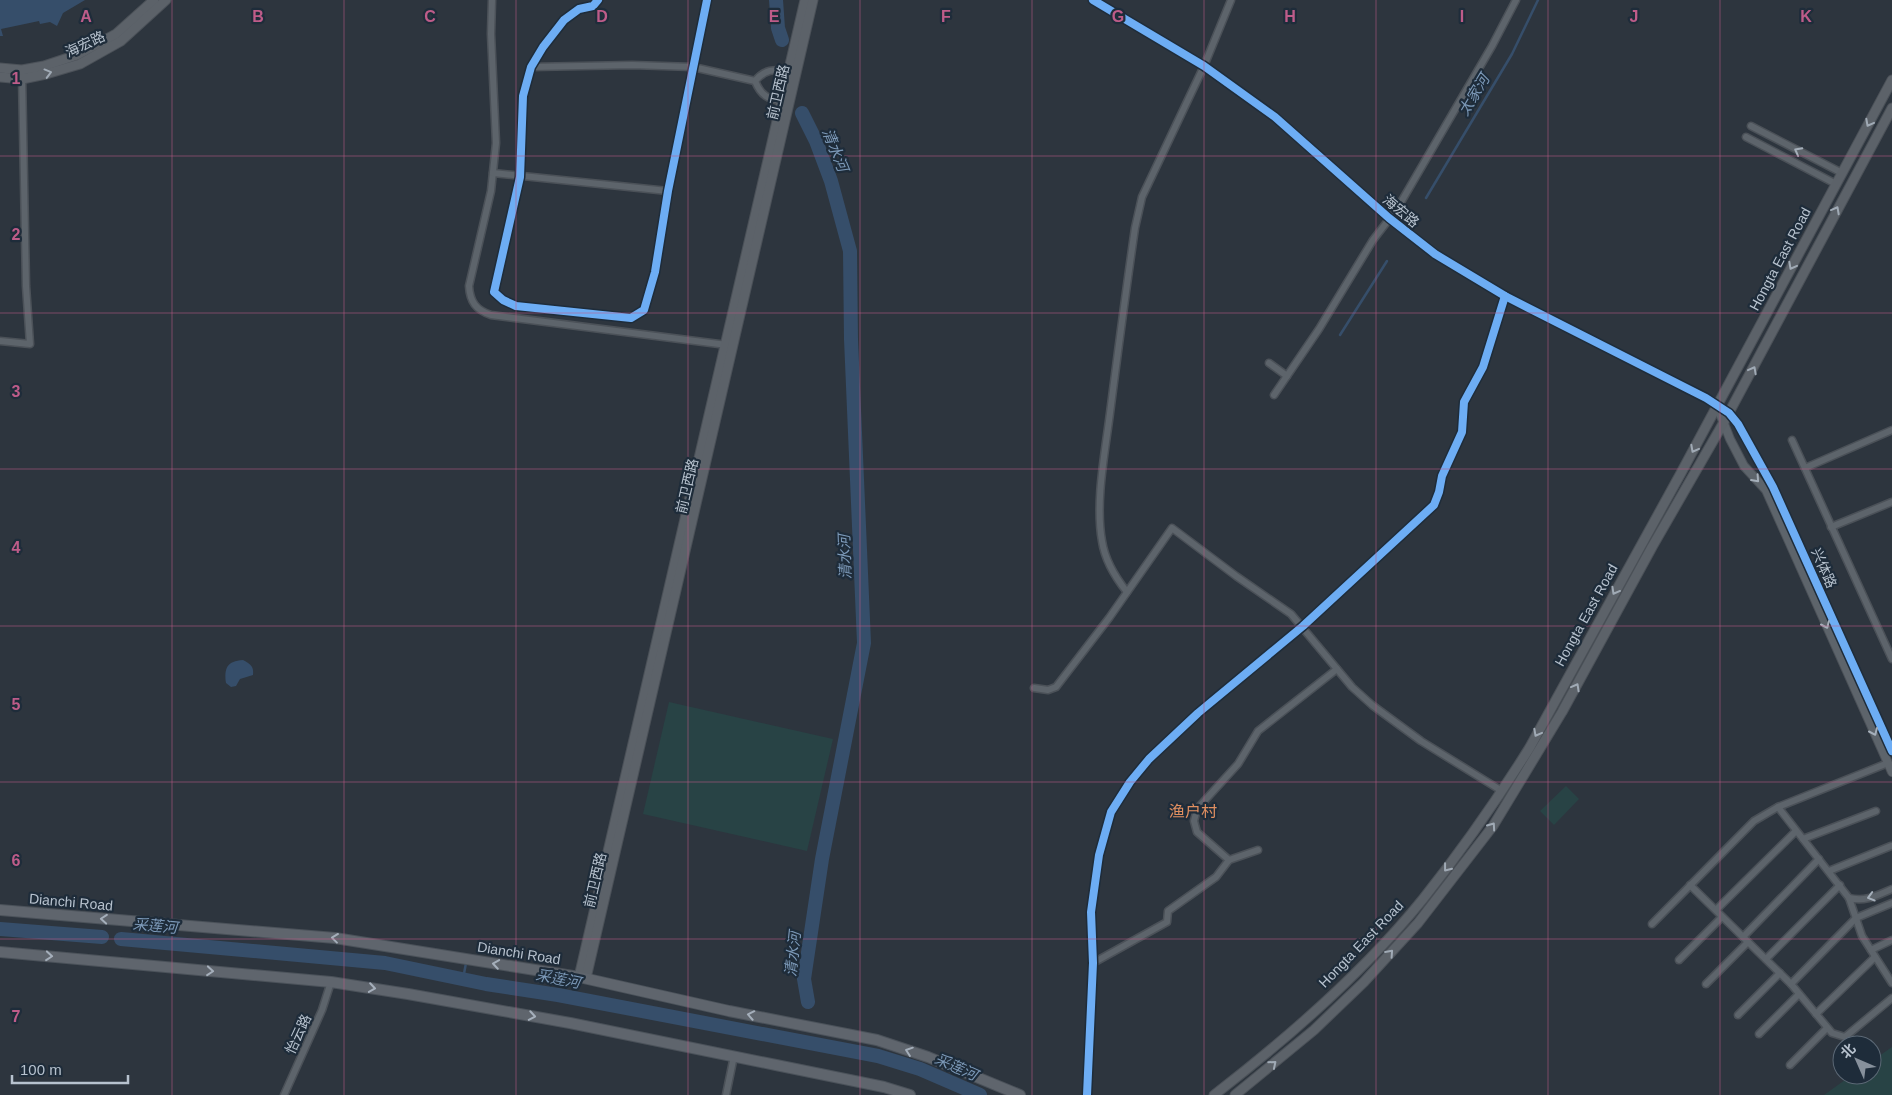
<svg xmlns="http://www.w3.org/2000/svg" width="1892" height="1095" viewBox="0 0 1892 1095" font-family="Helvetica,'Noto Sans SC',sans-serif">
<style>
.green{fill:#284345}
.water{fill:#364e6a}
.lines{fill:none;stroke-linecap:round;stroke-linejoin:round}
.stream{stroke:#364e6a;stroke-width:2.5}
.river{stroke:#364e6a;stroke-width:14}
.minor-casing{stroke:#4b5158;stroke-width:9}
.tertiary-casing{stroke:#4b5158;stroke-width:10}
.secondary-casing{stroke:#4b5158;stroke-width:11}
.primary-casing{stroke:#4b525a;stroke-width:12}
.minor{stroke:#5d646b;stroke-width:6}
.tertiary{stroke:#5d646b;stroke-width:8}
.secondary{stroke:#5c6269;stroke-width:9}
.primary{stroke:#5f656d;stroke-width:10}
.cycleway-casing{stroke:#1e2c3a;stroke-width:11}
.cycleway{stroke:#6dadf4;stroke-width:8}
.oneway{stroke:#a0aab5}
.oneway2{stroke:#a5afba}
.oneway3{stroke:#a5afbb}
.grid{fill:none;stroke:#be5c89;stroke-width:1;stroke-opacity:0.55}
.labels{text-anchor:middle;stroke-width:4.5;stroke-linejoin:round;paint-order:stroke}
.street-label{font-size:14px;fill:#b7c2ce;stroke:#1e2c3a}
.water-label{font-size:15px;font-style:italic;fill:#7c99b8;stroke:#1e2c3a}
.quarter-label{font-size:16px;fill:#e08f60;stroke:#1e2c3a}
.grid-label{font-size:16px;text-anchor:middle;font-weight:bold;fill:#be5c89;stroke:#1e2c3a;stroke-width:4.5;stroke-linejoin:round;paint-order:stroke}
</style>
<rect width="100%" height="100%" fill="#2d353e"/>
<g class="green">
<polygon points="669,702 833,739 807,851 643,814"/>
<polygon points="1566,786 1579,799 1554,825 1540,811"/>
<polygon points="1892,1047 1892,1095 1824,1095 1852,1075 1872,1075 1872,1061"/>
</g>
<g class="water">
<polygon points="0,0 85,0 63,13 57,26 50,22 40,24 39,21 1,29 3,36 0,36"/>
<path d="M243,660C251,664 254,667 253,675L240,679L236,686L231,687L226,683C224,668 227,661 243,660Z"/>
</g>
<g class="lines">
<g class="stream">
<polyline points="1426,198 1512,54 1538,0"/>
<polyline points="1340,335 1387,261"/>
<polyline points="463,979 466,963"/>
</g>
<g class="river">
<polyline points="776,0 778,28 782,40"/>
<polyline points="802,113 816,141 831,181 850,251 851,339 864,643 822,859 804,979 808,1002"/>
<polyline points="0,929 102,937"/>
<polyline points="121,939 385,963 486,984 558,995 878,1056 920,1069 980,1095"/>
</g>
<g class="minor-casing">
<g id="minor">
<path d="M492,0L491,34L496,143L491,191L469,286C470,302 476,310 491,315L727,345"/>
<polyline points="598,0 593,6 579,9 564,20 543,47 531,67 523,96 520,177 494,292 503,300 516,306 631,318 644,310 655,272 668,191 707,0"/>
<polyline points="531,67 632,65 693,67 755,81"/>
<path d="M784,102C768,99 761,96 755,81C767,67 776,70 792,71"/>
<polyline points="1751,126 1842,173"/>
<polyline points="1746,137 1836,184"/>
<polyline points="493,173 668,191"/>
<polyline points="0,341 30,344 26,286 22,75"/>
<polyline points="1269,363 1287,376"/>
<polyline points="1274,395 1319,329 1373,240 1397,209 1492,46 1516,0"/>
<polyline points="1792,440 1892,659"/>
<polyline points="1805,468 1892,430"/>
<polyline points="1831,527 1892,502"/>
<path d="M1127,592C1115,577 1105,561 1102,541C1095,502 1105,453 1110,413C1118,351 1126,290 1135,228L1142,197L1204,66L1231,0"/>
<polyline points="1034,688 1048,690 1056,687 1109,618 1172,528 1236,576 1291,614 1352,687 1372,705 1421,741 1502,791"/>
<polyline points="1778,807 1849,898 1862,936 1892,983"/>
<polyline points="1803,839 1876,811"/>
<polyline points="1229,860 1197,832 1194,821 1197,809 1238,764 1258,731 1337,669"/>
<polyline points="1829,871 1891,846"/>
<polyline points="1690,885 1791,984 1832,1033 1845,1037 1892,998"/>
<path d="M1849,898C1865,902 1876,896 1892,889"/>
<polyline points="1716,910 1796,831"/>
<polyline points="1652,924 1754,821 1778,807 1888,763"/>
<polyline points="1743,937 1819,859"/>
<polyline points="1871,950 1892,940"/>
<polyline points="1766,959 1840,885"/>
<polyline points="1679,960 1722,917"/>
<polyline points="1093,963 1167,922 1168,911 1216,877 1229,860 1258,850"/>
<polyline points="1706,984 1748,942"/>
<polyline points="1791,984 1856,918 1892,903"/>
<polyline points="1816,1014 1875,957"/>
<polyline points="1738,1015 1780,973"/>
<polyline points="1759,1034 1799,994"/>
<polyline points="1790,1065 1827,1028"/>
<polyline points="284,1095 322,1010 331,982"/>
<polyline points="726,1095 734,1056"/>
<polyline points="1087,1095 1093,963 1091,912 1099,855 1111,812 1130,782 1149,759 1198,713 1303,626 1434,505 1439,492 1442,476 1462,432 1464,402 1483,367 1505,296"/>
</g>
</g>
<g class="tertiary-casing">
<g id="tertiary">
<polyline points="1093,0 1204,66 1275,117 1389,218 1435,254 1505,296 1706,398 1729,413 1738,424 1773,487 1892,751"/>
<polyline points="1717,406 1730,439 1744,466 1766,490 1892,772"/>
</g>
</g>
<g class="secondary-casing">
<g id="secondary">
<polyline points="0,68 22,70 44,66 77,55 116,34 154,0"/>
<polyline points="0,77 22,79 46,74 80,64 121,41 166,0"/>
<polyline points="579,977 805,0"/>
<polyline points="586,978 813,0"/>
<path d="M1214,1095C1288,1038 1364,972 1423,899C1462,850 1497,800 1530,747L1681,473L1892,80"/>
<polyline points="1235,1095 1314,1030 1364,982 1418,923 1493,826 1562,712 1652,547 1724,422 1892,108"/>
</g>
</g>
<g class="primary-casing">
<g id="primary">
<polyline points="0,910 335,938 579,977 729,1011 877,1040 928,1057 1020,1095"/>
<polyline points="0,952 331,982 408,994 570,1023 776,1065 884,1087 910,1095"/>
</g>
</g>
<use href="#minor" class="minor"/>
<use href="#tertiary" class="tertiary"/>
<use href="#secondary" class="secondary"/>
<use href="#primary" class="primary"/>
<g class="cycleway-casing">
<g id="cycleway">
<polyline points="598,0 593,6 579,9 564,20 543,47 531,67 523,96 520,177 494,292 503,300 516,306 631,318 644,310 655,272 668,191 707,0"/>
<polyline points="1093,0 1204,66 1275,117 1389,218 1435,254 1505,296 1706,398 1729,413 1738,424 1773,487 1892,751"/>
<polyline points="1087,1095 1093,963 1091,912 1099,855 1111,812 1130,782 1149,759 1198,713 1303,626 1434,505 1439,492 1442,476 1462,432 1464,402 1483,367 1505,296"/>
</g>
</g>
<use href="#cycleway" class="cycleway"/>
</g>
<defs><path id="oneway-chevron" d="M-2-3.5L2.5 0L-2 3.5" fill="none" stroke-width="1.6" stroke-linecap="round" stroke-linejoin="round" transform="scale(1.25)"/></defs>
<g class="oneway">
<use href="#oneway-chevron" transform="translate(48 73) rotate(-15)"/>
<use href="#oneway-chevron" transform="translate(1869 123) rotate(118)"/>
<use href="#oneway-chevron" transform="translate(1836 210) rotate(-62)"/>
<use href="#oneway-chevron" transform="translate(1792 266) rotate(118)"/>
<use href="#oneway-chevron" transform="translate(1753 370) rotate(-62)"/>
<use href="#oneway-chevron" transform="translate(1694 449) rotate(118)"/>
<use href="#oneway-chevron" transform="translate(1615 591) rotate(119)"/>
<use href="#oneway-chevron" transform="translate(1576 687) rotate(-61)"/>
<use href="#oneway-chevron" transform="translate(1537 733) rotate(118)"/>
<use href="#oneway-chevron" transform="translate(1492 826) rotate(-55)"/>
<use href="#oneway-chevron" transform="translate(1447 868) rotate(128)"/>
<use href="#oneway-chevron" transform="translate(1390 953) rotate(-48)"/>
<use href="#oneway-chevron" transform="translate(1273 1064) rotate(-40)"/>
</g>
<g class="oneway2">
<use href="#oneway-chevron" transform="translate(1798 151) rotate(-152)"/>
<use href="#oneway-chevron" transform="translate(1756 479) rotate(48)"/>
<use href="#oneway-chevron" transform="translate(1826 625) rotate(66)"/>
<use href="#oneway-chevron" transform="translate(1874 732) rotate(66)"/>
<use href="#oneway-chevron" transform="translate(1871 897) rotate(164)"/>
</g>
<g class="oneway3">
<use href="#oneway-chevron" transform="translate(104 919) rotate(-175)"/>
<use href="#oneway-chevron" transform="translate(335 938) rotate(-173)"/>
<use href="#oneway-chevron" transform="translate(49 956) rotate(5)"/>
<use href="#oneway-chevron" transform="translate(496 964) rotate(-171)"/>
<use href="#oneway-chevron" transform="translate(210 971) rotate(5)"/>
<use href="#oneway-chevron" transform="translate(372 988) rotate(8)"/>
<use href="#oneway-chevron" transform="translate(751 1015) rotate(-169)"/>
<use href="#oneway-chevron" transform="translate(532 1016) rotate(10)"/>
<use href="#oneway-chevron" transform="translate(909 1051) rotate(-161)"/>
</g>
<path class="grid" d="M172,0V1095M344,0V1095M516,0V1095M688,0V1095M860,0V1095M1032,0V1095M1204,0V1095M1376,0V1095M1548,0V1095M1720,0V1095M0,156H1892M0,313H1892M0,469H1892M0,626H1892M0,782H1892M0,939H1892"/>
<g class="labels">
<g class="street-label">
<text transform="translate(85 44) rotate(-25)" y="5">海宏路</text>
<text transform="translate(778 92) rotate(-77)" y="5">前卫西路</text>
<text transform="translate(1401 211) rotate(40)" y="5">海宏路</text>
<text transform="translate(1780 259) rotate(-62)" y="5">Hongta East Road</text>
<text transform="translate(687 486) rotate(-77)" y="5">前卫西路</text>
<text transform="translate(1824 568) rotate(66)" y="5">兴体路</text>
<text transform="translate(1586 615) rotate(-61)" y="5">Hongta East Road</text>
<text transform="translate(595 880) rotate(-77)" y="5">前卫西路</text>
<text transform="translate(71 902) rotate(5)" y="5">Dianchi Road</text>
<text transform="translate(1361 944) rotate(-46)" y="5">Hongta East Road</text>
<text transform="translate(519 953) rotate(9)" y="5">Dianchi Road</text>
<text transform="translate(298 1034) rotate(-65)" y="5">怡云路</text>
</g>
<g class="water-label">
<text transform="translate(1474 95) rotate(-59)" y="5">太家河</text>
<text transform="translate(835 150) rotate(68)" y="5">清水河</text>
<text transform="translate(845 557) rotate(-92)" y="5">清水河</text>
<text transform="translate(155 926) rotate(5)" y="5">采莲河</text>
<text transform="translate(793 954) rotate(-84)" y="5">清水河</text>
<text transform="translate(558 979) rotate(11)" y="5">采莲河</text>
<text transform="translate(956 1067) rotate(24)" y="5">采莲河</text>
</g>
<g class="quarter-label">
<text x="1193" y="817">渔户村</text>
</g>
</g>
<g class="grid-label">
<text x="86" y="22">A</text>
<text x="258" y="22">B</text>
<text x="430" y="22">C</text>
<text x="602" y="22">D</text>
<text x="774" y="22">E</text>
<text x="946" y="22">F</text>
<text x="1118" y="22">G</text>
<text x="1290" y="22">H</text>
<text x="1462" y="22">I</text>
<text x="1634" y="22">J</text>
<text x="1806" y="22">K</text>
<text x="16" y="84">1</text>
<text x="16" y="240">2</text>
<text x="16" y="397">3</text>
<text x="16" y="553">4</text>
<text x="16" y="710">5</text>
<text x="16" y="866">6</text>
<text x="16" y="1022">7</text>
</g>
<g transform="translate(1857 1060) rotate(315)"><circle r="24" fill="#1e2c3a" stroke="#5b6875"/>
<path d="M0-4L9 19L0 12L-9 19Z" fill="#87919c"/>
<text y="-8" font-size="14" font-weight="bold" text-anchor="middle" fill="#b7c2ce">北</text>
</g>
<path d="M12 1075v8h116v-8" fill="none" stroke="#b7c2ce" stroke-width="2.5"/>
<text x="20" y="1075" font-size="15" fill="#b7c2ce" stroke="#1e2c3a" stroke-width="4" paint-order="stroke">100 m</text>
</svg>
